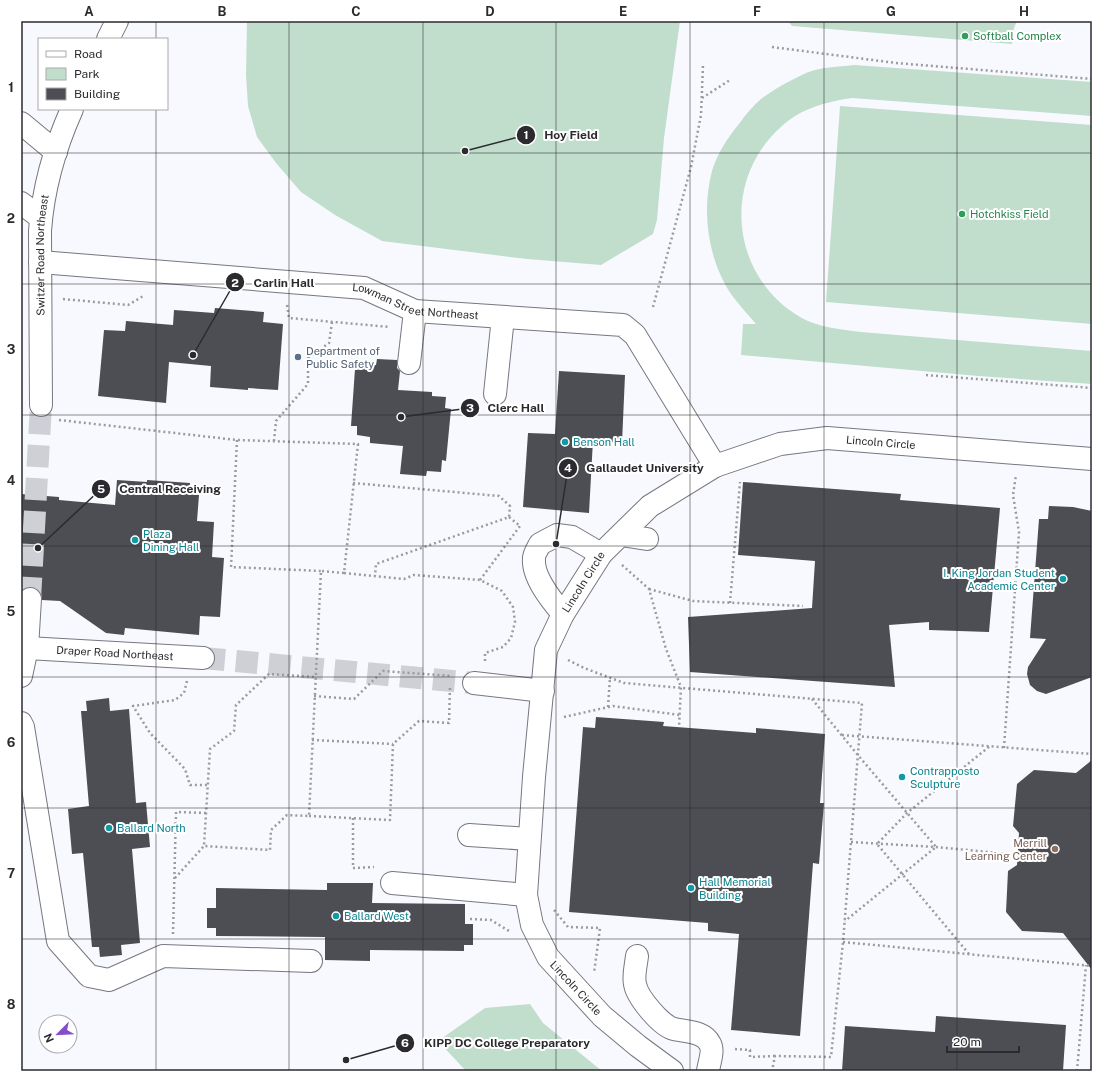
<svg xmlns="http://www.w3.org/2000/svg" width="1113" height="1092" viewBox="0 0 1113 1092" font-family="'Public Sans',sans-serif">
<style>
.green{fill:#c1decc}
.building{fill:#4d4d54}
.lines{fill:none;stroke-linecap:round;stroke-linejoin:round}
.minor-tunnel{stroke:#cfd0d5;stroke-width:22;stroke-dasharray:22 11;stroke-linecap:butt}
.minor-casing{stroke:#767780;stroke-width:24}
.path{stroke:#9a9a9f;stroke-width:2.5;stroke-dasharray:2 3;stroke-linecap:butt}
.minor{stroke:#fff;stroke-width:22}
.grid{fill:none;stroke:#2b2b2f;stroke-width:1;stroke-opacity:0.55}
.leisure-dot{fill:#2e9e5b;stroke:#fff;stroke-width:1.5}
.service-dot{fill:#5c6f8a;stroke:#fff;stroke-width:1.5}
.culture-dot{fill:#0f9aa8;stroke:#fff;stroke-width:1.5}
.education-dot{fill:#8d6e63;stroke:#fff;stroke-width:1.5}
.labels{text-anchor:middle;stroke-width:4;stroke-linejoin:round;paint-order:stroke}
.leisure-label{font-size:11px;fill:#27864d;stroke:#fff;text-anchor:start}
.street-label{font-size:11px;fill:#2b2b2f;stroke:#fff}
.service-label{font-size:11px;fill:#4e5e75;stroke:#fff;text-anchor:start}
.culture-label{font-size:11px;fill:#0d838f;stroke:#fff;text-anchor:start}
.education-label{font-size:11px;fill:#785e54;stroke:#fff;text-anchor:end}
.leader{fill:none;stroke:#2b2b2f;stroke-width:1.5}
.callout-dot{fill:#2b2b2f;stroke:#fff;stroke-width:1.5}
.mark-label{font-size:12px;text-anchor:middle;font-weight:bold;fill:#fff}
.callout-label{font-size:12px;text-anchor:middle;font-weight:bold;fill:#2b2b2f;stroke:#fff;stroke-width:4;stroke-linejoin:round;paint-order:stroke}
.neatline{fill:none;stroke:#2b2b2f;stroke-width:1.5}
.grid-label{font-size:13px;text-anchor:middle;font-weight:bold;fill:#2b2b2f}
</style>
<rect width="100%" height="100%" fill="#f8f9fe"/>
<g class="green">
<polygon points="247,21 680,21 664,138 657,220 653,234 601,265 527,259 382,241 335,215 301,192 276,163 257,137 248,106 246,75"/>
<polygon points="788,21 1017,21 1014,28 1012,44 792,26"/>
<path d="M854,65L1092,82V116L852,98C826,102 802,108 782,126C721,179 730,276 800,317C819,328 840,329 861,332L1092,351V384L978,376L741,355L743,324H756C746,312 734,300 726,286C707,252 702,209 712,171C717,154 728,137 739,124C745,115 753,106 761,99C774,89 791,80 806,73C820,67 838,67 854,65Z"/>
<polygon points="840,106 1092,125 1092,324 826,302"/>
<polygon points="530,1004 543,1023 602,1071 466,1071 438,1041 485,1008"/>
</g>
<g class="building">
<polygon points="215,308 264,312 263,322 283,324 278,390 248,388 248,390 210,387 211,366 169,362 166,403 98,396 104,330 125,331 126,321 173,325 174,310 214,313"/>
<polygon points="377,359 397,360 397,368 400,371 398,390 432,392 432,396 446,397 445,408 451,409 446,461 442,460 441,472 427,471 426,476 400,474 403,446 370,443 370,437 357,435 357,426 351,426 355,369 362,370 362,364 376,365"/>
<polygon points="559,371 625,375 622,443 593,440 589,513 523,507 528,433 555,434"/>
<polygon points="117,480 147,482 147,480 190,483 189,494 199,495 197,521 214,522 212,557 224,558 220,617 200,616 199,635 125,628 124,635 106,633 60,601 42,600 41,593 37,588 30,587 25,588 21,591 21,494 59,497 59,500 115,505"/>
<polygon points="743,482 901,494 900,500 1000,508 989,632 929,630 929,622 889,625 895,687 690,672 688,617 812,608 815,561 738,555"/>
<polygon points="1049,506 1073,507 1092,511 1092,677 1046,694 1037,691 1030,685 1027,674 1028,667 1046,639 1030,638 1039,519 1048,519"/>
<polygon points="109,698 110,711 129,709 136,803 146,802 150,847 132,849 140,943 121,945 122,955 100,957 99,947 92,947 83,853 72,854 68,809 89,806 81,711 87,711 86,701"/>
<polygon points="596,717 664,722 663,726 756,733 756,728 825,734 820,803 824,803 819,864 813,863 800,1036 731,1030 739,934 708,931 708,923 569,912 583,727 595,728"/>
<polygon points="1092,760 1092,970 1063,933 1022,931 1006,912 1008,871 1017,865 1019,833 1013,826 1017,784 1034,770 1076,773"/>
<polygon points="327,883 373,883 372,903 465,904 465,924 473,924 473,945 464,945 464,951 370,950 370,961 325,960 325,937 216,936 216,928 207,928 207,908 216,908 216,888 327,890"/>
<polygon points="936,1016 1066,1025 1063,1071 842,1071 845,1026 935,1032"/>
</g>
<g class="lines">
<g class="minor-tunnel">
<polyline points="30,599 41,405"/>
<polyline points="203,658 474,683"/>
</g>
<g class="minor-casing">
<g id="minor">
<polyline points="108,39 117,21"/>
<polyline points="21,123 56,152"/>
<polyline points="21,203 41,218"/>
<path id="s1" d="M40,262L364,288L415,311L623,325L635,335L715,466"/>
<polyline points="409,363 415,311"/>
<polyline points="495,394 503,317"/>
<path id="s2" d="M41,405L40,231C43,189 55,147 72,109"/>
<polyline points="621,535 647,539"/>
<path d="M563,614C552,601 532,577 534,558C534,554 538,548 540,544L557,535L572,537L601,554"/>
<path id="s3" d="M27,648L203,658"/>
<polyline points="21,676 27,648 30,599"/>
<polyline points="474,683 543,691"/>
<polyline points="21,723 23,727 58,941 89,976 109,980 163,956 311,961"/>
<polyline points="469,835 529,839"/>
<polyline points="392,883 526,895"/>
<path d="M637,956C636,965 633,976 635,984C637,997 661,1026 674,1029C686,1032 704,1031 710,1044C714,1051 709,1063 708,1071"/>
<path id="s4" d="M672,1071L638,1046L602,1016L548,957L532,925L526,895L534,777L546,650L563,614L601,554L650,506L715,466L780,444L827,438L1092,459"/>
</g>
</g>
<g class="path">
<polyline points="772,47 896,63 1092,79"/>
<polyline points="702,98 730,80"/>
<polyline points="63,299 128,305 145,295"/>
<polyline points="287,305 289,318 390,327"/>
<polyline points="653,307 691,167 701,115 703,65"/>
<polyline points="926,375 1092,388"/>
<polyline points="59,420 237,440 358,444 344,573 321,571 309,816 287,815 271,830 270,850 204,846 210,749 234,731 236,705 269,674 315,677"/>
<polyline points="237,440 231,567 321,571"/>
<polyline points="274,441 276,421 308,384 308,358 329,343 332,322"/>
<polyline points="353,483 499,496 510,506 509,517 376,564 375,576"/>
<polyline points="509,517 520,526"/>
<polyline points="622,565 649,589 666,649 681,687 679,727"/>
<polyline points="344,573 404,579 414,575 480,580 502,591 513,607 515,622 511,638 503,647 485,653 485,662"/>
<polyline points="480,580 520,526"/>
<polyline points="649,589 693,601 803,606"/>
<polyline points="730,603 740,482"/>
<polyline points="568,660 584,668 624,683 862,703 843,942 831,1057 775,1056 772,1071"/>
<polyline points="187,681 184,693 175,700 133,706 150,733 185,769 190,785 208,785"/>
<polyline points="314,696 354,699 383,671 452,676"/>
<polyline points="812,699 857,754 936,847 845,921"/>
<polyline points="608,707 610,677"/>
<polyline points="564,717 613,706 680,715"/>
<polyline points="842,735 1092,754"/>
<polyline points="312,740 393,744"/>
<polyline points="1004,748 1019,532 1013,495 1016,475"/>
<polyline points="309,816 390,820 393,744 419,721 449,723 450,687"/>
<polyline points="353,818 353,868 374,867"/>
<polyline points="851,842 936,847 1009,854"/>
<polyline points="175,878 204,846"/>
<polyline points="554,910 568,927 600,928 594,973"/>
<polyline points="470,919 491,920 509,931"/>
<polyline points="173,934 176,812 207,813"/>
<polyline points="843,942 1092,966"/>
<polyline points="969,954 877,844 907,813 990,746"/>
<polyline points="735,1049 750,1050 750,1057 775,1056"/>
<polyline points="1077,1071 1086,965"/>
</g>
<use href="#minor" class="minor"/>
</g>
<path class="grid" d="M156,21V39M289,21V1071M423,21V1071M556,21V1071M690,21V1071M824,21V1071M957,21V1071M156,109V1071M21,153H1092M21,284H1092M21,415H1092M21,546H1092M21,677H1092M21,808H1092M21,939H1092"/>
<g class="leisure-dot">
<circle cx="965" cy="36" r="4"/>
<circle cx="962" cy="214" r="4"/>
</g>
<circle class="service-dot" cx="298" cy="357" r="4"/>
<g class="culture-dot">
<circle cx="565" cy="442" r="4"/>
<circle cx="135" cy="540" r="4"/>
<circle cx="1063" cy="579" r="4"/>
<circle cx="902" cy="777" r="4"/>
<circle cx="109" cy="828" r="4"/>
<circle cx="691" cy="888" r="4"/>
<circle cx="336" cy="916" r="4"/>
</g>
<circle class="education-dot" cx="1055" cy="849" r="4"/>
<g class="labels">
<g class="leisure-label">
<text x="973" y="40">Softball Complex</text>
<text x="970" y="218">Hotchkiss Field</text>
</g>
<g class="street-label">
<text dy="4" stroke="none"><textPath href="#s2" startOffset="150">Switzer Road Northeast</textPath></text>
<text dy="4" stroke="none"><textPath href="#s1" startOffset="379">Lowman Street Northeast</textPath></text>
<text dy="4" stroke="none"><textPath href="#s4" startOffset="907">Lincoln Circle</textPath></text>
<text dy="4" stroke="none"><textPath href="#s4" startOffset="559">Lincoln Circle</textPath></text>
<text dy="4" stroke="none"><textPath href="#s3" startOffset="88">Draper Road Northeast</textPath></text>
<text transform="translate(576 988) rotate(47)" y="4">Lincoln Circle</text>
</g>
<g class="service-label">
<text x="306" y="355">Department of<tspan x="306" dy="13">Public Safety</tspan></text>
</g>
<g class="culture-label">
<text x="573" y="446">Benson Hall</text>
<text x="143" y="538">Plaza<tspan x="143" dy="13">Dining Hall</tspan></text>
<text x="1055" y="577" text-anchor="end">I. King Jordan Student<tspan x="1055" dy="13">Academic Center</tspan></text>
<text x="910" y="775">Contrapposto<tspan x="910" dy="13">Sculpture</tspan></text>
<text x="117" y="832">Ballard North</text>
<text x="699" y="886">Hall Memorial<tspan x="699" dy="13">Building</tspan></text>
<text x="344" y="920">Ballard West</text>
</g>
<g class="education-label">
<text x="1047" y="847">Merrill<tspan x="1047" dy="13">Learning Center</tspan></text>
</g>
</g>
<path class="leader" d="M465 151L526 135M193 355L235 282M401 417L470 408M556 544L568 468M38 548L101 489M346 1060L405 1043"/>
<g class="callout-dot">
<circle cx="465" cy="151" r="4"/>
<circle cx="193" cy="355" r="4"/>
<circle cx="401" cy="417" r="4"/>
<circle cx="556" cy="544" r="4"/>
<circle cx="38" cy="548" r="4"/>
<circle cx="346" cy="1060" r="4"/>
<circle cx="526" cy="135" r="10"/>
<circle cx="235" cy="282" r="10"/>
<circle cx="470" cy="408" r="10"/>
<circle cx="568" cy="468" r="10"/>
<circle cx="101" cy="489" r="10"/>
<circle cx="405" cy="1043" r="10"/>
</g>
<g class="mark-label">
<text x="526" y="139">1</text>
<text x="235" y="287">2</text>
<text x="470" y="412">3</text>
<text x="568" y="472">4</text>
<text x="101" y="493">5</text>
<text x="405" y="1047">6</text>
</g>
<g class="callout-label">
<text x="571" y="139">Hoy Field</text>
<text x="284" y="287">Carlin Hall</text>
<text x="516" y="412">Clerc Hall</text>
<text x="645" y="472">Gallaudet University</text>
<text x="170" y="493">Central Receiving</text>
<text x="507" y="1047">KIPP DC College Preparatory</text>
</g>
<rect width="1113" height="1092" fill="none" stroke="#ffffff" stroke-width="44"/>
<rect x="38" y="38" width="130" height="72" fill="#ffffff" stroke="#aaaaac"/>
<rect x="46" y="51" width="20" height="6" fill="#ffffff" stroke="#aaaaac"/>
<text x="74" y="58" font-size="12" fill="#2b2b2f">Road</text>
<rect x="46" y="68" width="20" height="12" fill="#c1decc" stroke="#aaaaac"/>
<text x="74" y="78" font-size="12" fill="#2b2b2f">Park</text>
<rect x="46" y="88" width="20" height="12" fill="#4d4d54" stroke="#aaaaac"/>
<text x="74" y="98" font-size="12" fill="#2b2b2f">Building</text>
<g transform="translate(58 1034) rotate(246)"><circle r="19" fill="#ffffff" stroke="#aaaaac"/>
<path d="M0-3L7 15L0 10L-7 15Z" fill="#864ec6"/>
<text y="-6" font-size="11" font-weight="bold" text-anchor="middle" fill="#2b2b2f">N</text>
</g>
<path d="M947 1046v6h72v-6" fill="none" stroke="#2b2b2f" stroke-width="2"/>
<text x="953" y="1046" font-size="12" fill="#2b2b2f" stroke="#ffffff" stroke-width="3" paint-order="stroke">20 m</text>
<rect x="22" y="22" width="1069" height="1048" class="neatline"/>
<g class="grid-label">
<text x="89" y="16">A</text>
<text x="222" y="16">B</text>
<text x="356" y="16">C</text>
<text x="490" y="16">D</text>
<text x="623" y="16">E</text>
<text x="757" y="16">F</text>
<text x="891" y="16">G</text>
<text x="1024" y="16">H</text>
<text x="11" y="92">1</text>
<text x="11" y="223">2</text>
<text x="11" y="354">3</text>
<text x="11" y="485">4</text>
<text x="11" y="616">5</text>
<text x="11" y="747">6</text>
<text x="11" y="878">7</text>
<text x="11" y="1009">8</text>
</g>
</svg>
